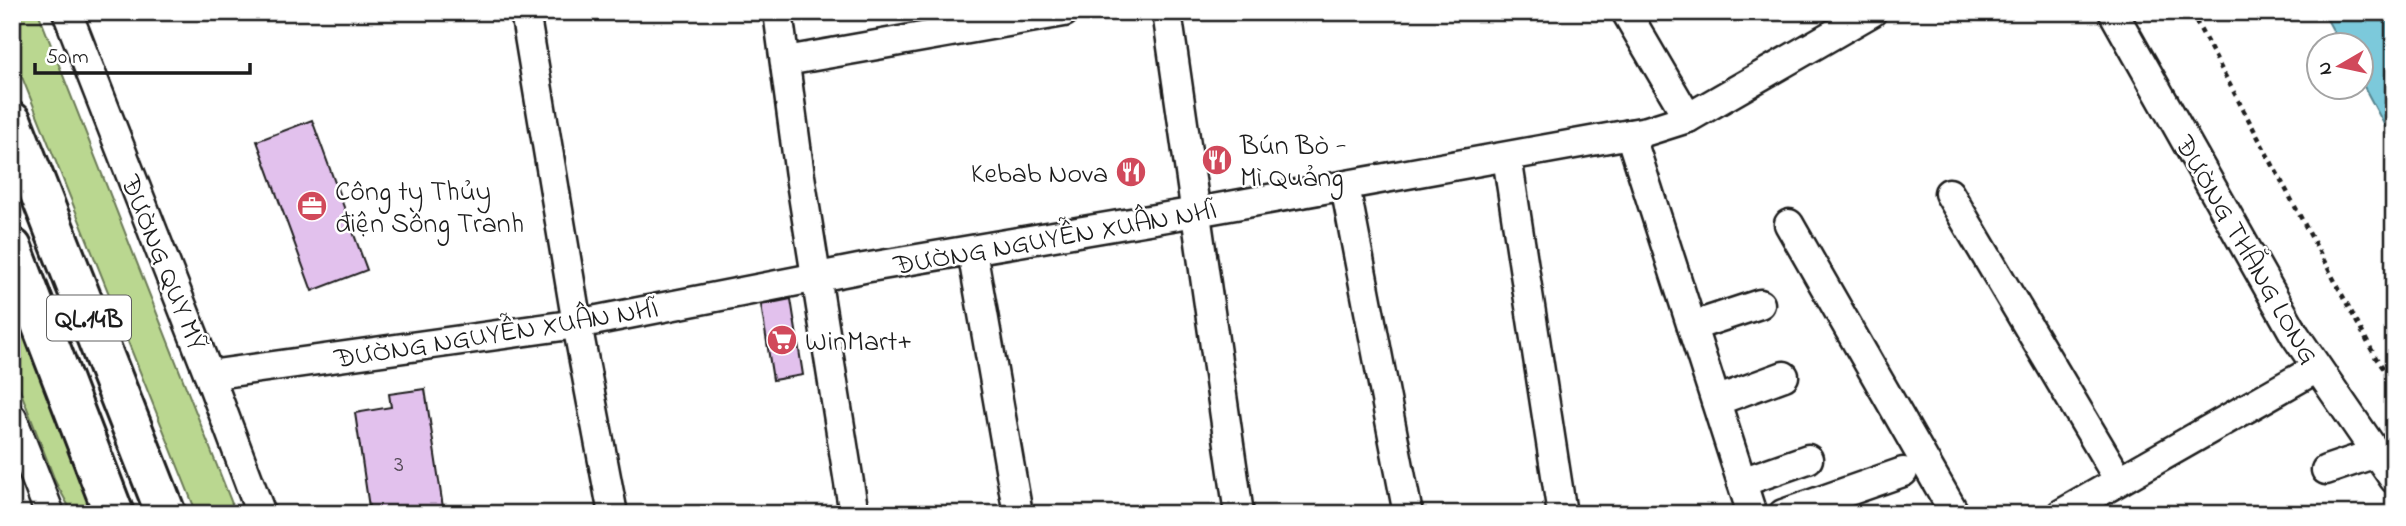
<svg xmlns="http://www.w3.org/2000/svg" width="2406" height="526" viewBox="0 0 2406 526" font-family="'Indie Flower',sans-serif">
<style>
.green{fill:#bad790;stroke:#6b7a56;stroke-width:2}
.water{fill:#7cc9db;stroke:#56848f;stroke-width:2}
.building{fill:#e2c1ed;stroke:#1c1c1c;stroke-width:2}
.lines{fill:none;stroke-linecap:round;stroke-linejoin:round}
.minor-casing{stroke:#1c1c1c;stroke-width:33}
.highway-casing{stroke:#1c1c1c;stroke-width:44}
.path{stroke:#1c1c1c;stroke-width:4.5;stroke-dasharray:5 5;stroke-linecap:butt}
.minor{stroke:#fff;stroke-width:28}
.highway{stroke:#fff;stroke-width:38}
.labels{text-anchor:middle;stroke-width:5;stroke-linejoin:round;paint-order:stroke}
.number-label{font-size:24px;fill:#4e4550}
.shield{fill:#fff;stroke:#606060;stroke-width:2}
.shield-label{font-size:26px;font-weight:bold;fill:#1c1c1c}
.poi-label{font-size:28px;fill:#1c1c1c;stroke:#fff;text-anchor:start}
.street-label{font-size:28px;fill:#1c1c1c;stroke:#fff}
</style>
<rect width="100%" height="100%" fill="#fff"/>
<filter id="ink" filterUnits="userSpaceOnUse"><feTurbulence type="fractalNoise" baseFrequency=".0143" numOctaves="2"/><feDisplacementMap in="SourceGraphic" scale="14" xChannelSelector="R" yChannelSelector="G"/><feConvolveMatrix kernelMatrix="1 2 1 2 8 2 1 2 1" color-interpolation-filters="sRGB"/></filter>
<g filter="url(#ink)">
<g class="green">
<polygon points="12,12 38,12 236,514 197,514 12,52"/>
<polygon points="12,303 94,514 73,514 56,483 12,369"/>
</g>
<polygon class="water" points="2323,12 2394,12 2394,143 2361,81 2360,46 2341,45"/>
<g class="building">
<polygon points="312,120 367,270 312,291 257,141"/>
<polygon points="791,299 803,375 773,380 761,305"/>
<polygon points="425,389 444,514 370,514 355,413 391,407 389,394"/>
</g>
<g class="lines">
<g class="minor-casing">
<g id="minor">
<polyline points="67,12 209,375 261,514"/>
<polyline points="525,12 577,324 613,514"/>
<polyline points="778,12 800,176 854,514"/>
<polyline points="1167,12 1239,514"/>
<polyline points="1626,12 1688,118"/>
<polyline points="2113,12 2295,335 2394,479"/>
<polyline points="786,61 1064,12"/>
<polyline points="1630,134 1752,514"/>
<polyline points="1507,157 1562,514"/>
<polyline points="1345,186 1408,514"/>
<polyline points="1949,193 2119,480"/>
<polyline points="1789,224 1955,514"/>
<polyline points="972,251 1018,514"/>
<polyline points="1693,326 1760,304"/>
<polyline points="209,375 577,324 864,268 1196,212 1647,131 1688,118 1872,12"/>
<polyline points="1716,401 1784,376"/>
<polyline points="12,418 50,514"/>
<polyline points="2326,470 2376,453"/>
<polyline points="1742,482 1808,459"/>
<polyline points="1783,514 1903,472"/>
<polyline points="2061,514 2317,368"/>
</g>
</g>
<g class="highway-casing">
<g id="highway">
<polyline points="12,122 166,514"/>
<polyline points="12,248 114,514"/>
</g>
</g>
<polyline class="path" points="2191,12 2376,358 2394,383"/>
<use href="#minor" class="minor"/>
<use href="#highway" class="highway"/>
</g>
</g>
<defs>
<g id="restaurant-disc" transform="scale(1.575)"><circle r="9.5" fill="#d1495b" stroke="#fff"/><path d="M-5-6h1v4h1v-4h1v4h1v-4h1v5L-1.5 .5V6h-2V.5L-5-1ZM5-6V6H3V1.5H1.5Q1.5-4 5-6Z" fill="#fff"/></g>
<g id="office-disc" transform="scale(1.575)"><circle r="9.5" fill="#d1495b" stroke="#fff"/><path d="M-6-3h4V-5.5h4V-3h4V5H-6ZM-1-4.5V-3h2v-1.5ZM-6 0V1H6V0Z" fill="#fff"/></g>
<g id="supermarket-disc" transform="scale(1.575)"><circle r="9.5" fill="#d1495b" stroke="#fff"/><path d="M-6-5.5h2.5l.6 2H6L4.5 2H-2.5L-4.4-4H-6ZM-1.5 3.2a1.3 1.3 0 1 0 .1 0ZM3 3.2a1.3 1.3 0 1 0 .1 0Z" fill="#fff"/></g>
</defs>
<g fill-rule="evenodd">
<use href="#restaurant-disc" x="1217" y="160"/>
<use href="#restaurant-disc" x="1131" y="172"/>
<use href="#office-disc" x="312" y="206"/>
<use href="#supermarket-disc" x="782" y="340"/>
</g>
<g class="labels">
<g class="number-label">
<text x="399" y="471">3</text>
</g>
<rect class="shield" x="47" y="295.5" width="84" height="45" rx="5"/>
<g class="shield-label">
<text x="89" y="327">QL.14B</text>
</g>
<g class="poi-label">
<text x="1240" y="154">Bún Bò -<tspan x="1240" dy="32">Mì Quảng</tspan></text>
<text x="1108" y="182" text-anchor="end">Kebab Nova</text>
<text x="335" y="200">Công ty Thủy<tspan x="335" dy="32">điện Sông Tranh</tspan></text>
<text x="805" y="350">WinMart+</text>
</g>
<g class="street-label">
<text transform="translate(1055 236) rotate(-10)" y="10">ĐƯỜNG NGUYỄN XUÂN NHĨ</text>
<text transform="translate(2248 249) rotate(60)" y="10">ĐƯỜNG THĂNG LONG</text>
<text transform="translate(165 262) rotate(68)" y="10">ĐƯỜNG QUY MỸ</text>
<text transform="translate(496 332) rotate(-9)" y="10">ĐƯỜNG NGUYỄN XUÂN NHĨ</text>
</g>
</g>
<rect width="2406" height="526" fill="none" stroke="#fff" stroke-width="42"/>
<rect x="21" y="21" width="2364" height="484" fill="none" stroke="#1c1c1c" stroke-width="2.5" filter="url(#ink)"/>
<g transform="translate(2340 66) rotate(261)"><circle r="33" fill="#ffffff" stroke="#a4a4a4" stroke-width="2"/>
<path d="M0-5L12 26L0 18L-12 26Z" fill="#d1495b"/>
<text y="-10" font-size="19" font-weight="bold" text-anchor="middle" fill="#1c1c1c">N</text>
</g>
<path d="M35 63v10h215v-10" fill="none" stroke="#1c1c1c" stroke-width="3.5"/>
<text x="46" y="63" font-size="21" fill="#1c1c1c" stroke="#ffffff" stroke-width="5" paint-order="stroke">50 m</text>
</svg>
